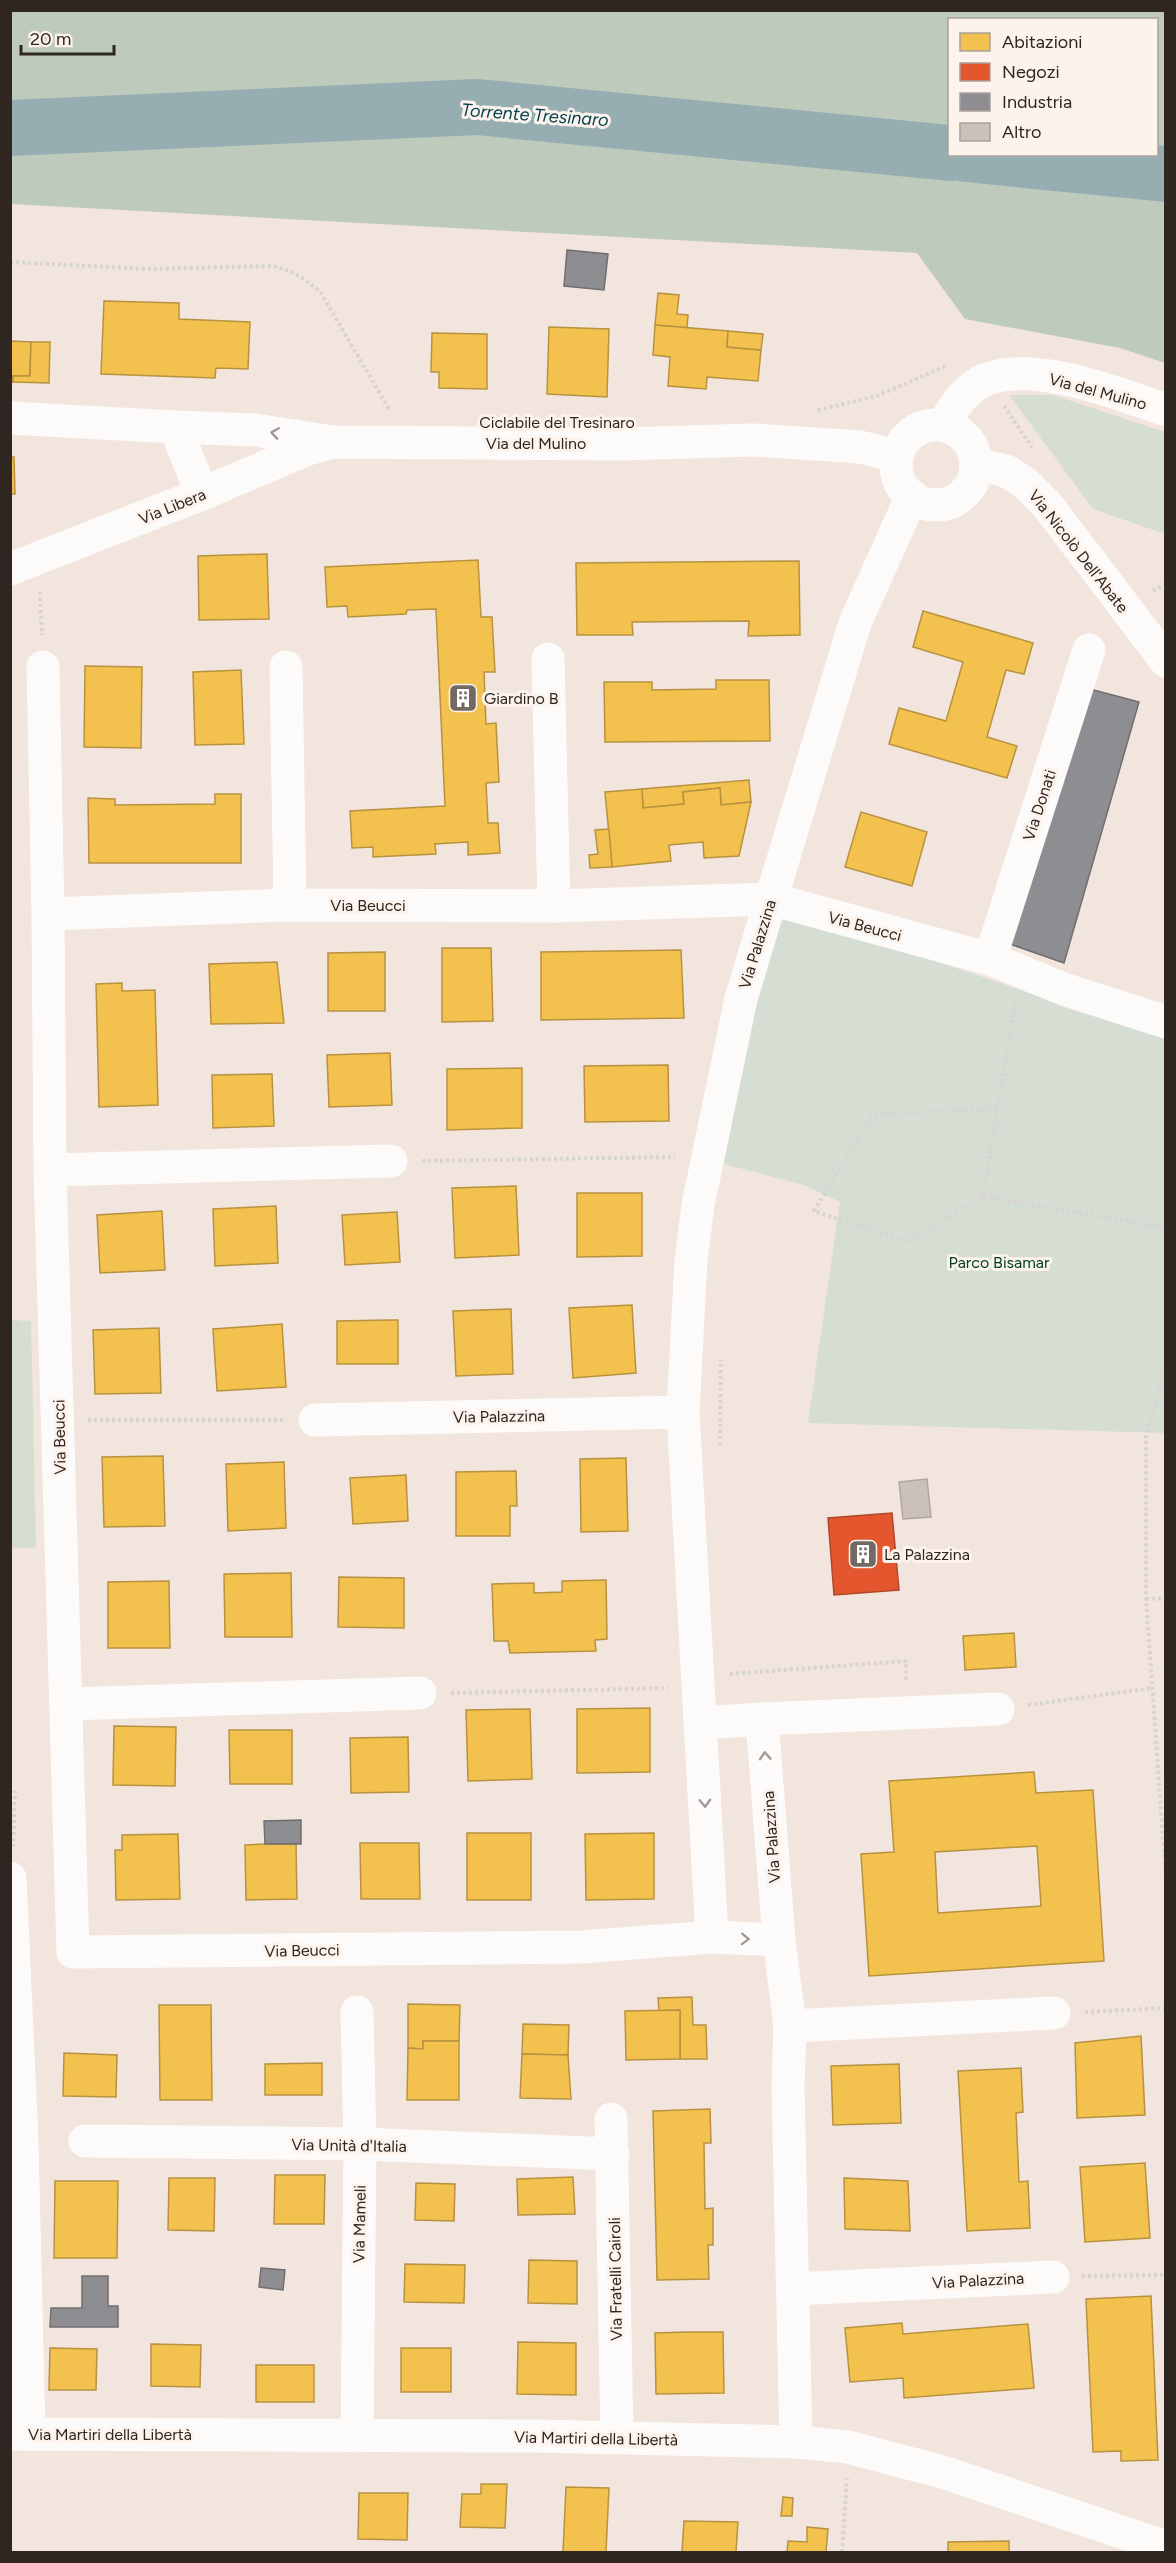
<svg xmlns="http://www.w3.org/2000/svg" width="1176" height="2563" viewBox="0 0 1176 2563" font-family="Figtree,sans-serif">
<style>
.green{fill:#d6ded3}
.forest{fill:#becabc;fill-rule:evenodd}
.homes{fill:#f2c14e;stroke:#b89240;stroke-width:1.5;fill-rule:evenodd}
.shops{fill:#e4572e;stroke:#ae482a;stroke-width:1.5}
.industry{fill:#8d8d92;stroke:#716e70;stroke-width:1.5}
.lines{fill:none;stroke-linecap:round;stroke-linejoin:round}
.river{stroke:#96adb2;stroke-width:56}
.building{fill:#ccc1b9;stroke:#b0a7a0;stroke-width:1.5}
.path{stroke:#d8d4d2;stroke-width:4;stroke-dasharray:3 3;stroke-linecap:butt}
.street{stroke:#fdfbfa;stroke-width:33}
.secondary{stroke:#fdfbfa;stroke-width:33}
.oneway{stroke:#a09b98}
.labels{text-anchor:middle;stroke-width:6;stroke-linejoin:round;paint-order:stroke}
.street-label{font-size:16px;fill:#2f2621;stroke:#fdf3ed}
.poi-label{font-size:16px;fill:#2f2621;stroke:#fdf3ed;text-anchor:start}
.park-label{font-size:16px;fill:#024128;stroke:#fdf3ed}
.water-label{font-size:18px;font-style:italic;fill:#06424e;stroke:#fdf3ed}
</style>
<rect width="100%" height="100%" fill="#f2e5dd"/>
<g class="green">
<polygon points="1009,395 1053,395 1165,432 1165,534 1093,509"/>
<polygon points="776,907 1165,1039 1165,1433 808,1423 840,1202 804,1185 716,1162"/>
<polygon points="11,1320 31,1321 36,1547 11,1549"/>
</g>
<path class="forest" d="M10,11H1165V363L1120,348L965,319L917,253L11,204ZM950,20H1156V154H950Z"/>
<g class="homes">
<polygon points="658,293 679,295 677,314 688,315 687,328 655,325"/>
<polygon points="104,301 179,303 179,319 250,322 248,369 216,368 215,378 101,374"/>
<polygon points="655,325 728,331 727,347 761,350 758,381 707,377 706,389 668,386 670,357 653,355"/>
<polygon points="549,327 609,329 607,397 547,394"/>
<polygon points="728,331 763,334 761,350 727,347"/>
<polygon points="432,333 487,334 487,389 439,388 439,372 431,372"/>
<polygon points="10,341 31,342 30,376 13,376 13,382 10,382"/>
<polygon points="31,342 50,342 49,383 13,382 13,376 30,376"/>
<polygon points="10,457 14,457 15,494 10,494"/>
<polygon points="267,554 269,619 199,620 198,556"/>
<polygon points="478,560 481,617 492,617 495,672 484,672 486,724 496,723 499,782 486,783 488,823 498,823 500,853 468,855 468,842 435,844 436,854 373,857 373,847 352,848 350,811 445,806 436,609 407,610 406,614 348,617 347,606 327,607 325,567"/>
<polygon points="799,561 800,635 748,636 749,621 632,622 633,635 577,635 576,563"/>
<polygon points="923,611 1033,643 1024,674 1006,670 987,737 1017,746 1007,778 889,744 899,708 946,721 963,662 913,647"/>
<polygon points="85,666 142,667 141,748 84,747"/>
<polygon points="241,670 244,744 195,745 193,672"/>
<polygon points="716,680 769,680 770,741 605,742 604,682 652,682 652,690 716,689"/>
<polygon points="749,780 751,802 721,805 720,788 683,792 684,804 643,808 642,789"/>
<polygon points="720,788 721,805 751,802 739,856 704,858 703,842 669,845 671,861 612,867 605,792 642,789 643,808 684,804 683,792"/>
<polygon points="215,794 241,794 241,863 89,863 88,798 115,799 115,805 215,804"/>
<polygon points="861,812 927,832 912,886 845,867"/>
<polygon points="609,829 612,867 590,868 589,855 598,854 595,830"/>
<polygon points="442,948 491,948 493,1021 442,1022"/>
<polygon points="681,950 684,1018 541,1020 541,952"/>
<polygon points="385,952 385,1011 328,1011 328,953"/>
<polygon points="277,962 284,1023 211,1024 209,964"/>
<polygon points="122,983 122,991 155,990 158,1105 99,1107 96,984"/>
<polygon points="390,1053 392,1105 329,1107 327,1055"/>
<polygon points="668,1065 669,1121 585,1122 584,1066"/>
<polygon points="522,1068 522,1128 447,1130 447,1069"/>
<polygon points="272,1074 274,1126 213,1128 212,1075"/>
<polygon points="516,1186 519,1255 455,1258 452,1188"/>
<polygon points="577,1193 642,1193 642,1256 577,1257"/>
<polygon points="276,1206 278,1263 215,1266 213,1209"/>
<polygon points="162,1211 165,1270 100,1273 97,1215"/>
<polygon points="397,1212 400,1262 345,1265 342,1215"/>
<polygon points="632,1305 636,1373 573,1378 569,1308"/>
<polygon points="511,1309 513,1374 456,1376 453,1311"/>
<polygon points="390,1320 398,1320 398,1364 337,1364 337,1321"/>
<polygon points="282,1324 286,1387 217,1391 213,1329"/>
<polygon points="159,1328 161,1393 95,1394 93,1330"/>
<polygon points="163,1456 165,1526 104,1527 102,1457"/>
<polygon points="626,1458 628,1531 581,1532 580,1459"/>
<polygon points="284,1462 286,1528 228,1531 226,1464"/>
<polygon points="516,1471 517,1506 510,1506 510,1536 456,1536 456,1472"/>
<polygon points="406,1475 408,1521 353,1524 350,1478"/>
<polygon points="291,1573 292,1637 225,1637 224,1574"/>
<polygon points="339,1577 404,1578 404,1628 338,1627"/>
<polygon points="606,1580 607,1639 595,1640 596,1651 510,1653 508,1641 494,1641 492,1584 534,1583 534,1593 562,1592 562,1581"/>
<polygon points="169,1581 170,1648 108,1648 108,1582"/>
<polygon points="1014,1633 1016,1667 965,1670 963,1636"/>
<polygon points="650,1708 650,1772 577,1773 577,1709"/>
<polygon points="530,1709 532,1779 468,1781 466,1710"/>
<polygon points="114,1726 176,1727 175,1786 113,1785"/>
<polygon points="229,1730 292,1730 292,1784 230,1784"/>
<polygon points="408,1737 409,1792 351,1793 350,1738"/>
<path d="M1034,1772L1036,1793L1093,1790L1104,1961L869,1976L861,1854L894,1852L889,1781ZM1037,1846L1041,1906L938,1913L935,1852Z"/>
<rect x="467" y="1833" width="64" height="67"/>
<polygon points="654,1833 654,1899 586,1900 585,1834"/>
<polygon points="178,1834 180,1899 116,1900 115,1850 122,1850 122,1835"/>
<polygon points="360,1843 419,1843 420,1899 361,1899"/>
<polygon points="265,1844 296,1844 297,1899 246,1900 245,1845"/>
<polygon points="692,1997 693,2025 706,2025 707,2059 680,2059 680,2010 659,2011 658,1998"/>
<polygon points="408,2004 460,2005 459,2041 423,2041 423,2049 408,2048"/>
<polygon points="159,2005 211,2005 212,2100 160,2100"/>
<polygon points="680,2010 680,2059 626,2060 625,2011"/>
<polygon points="523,2024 569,2025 568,2055 522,2054"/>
<polygon points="1141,2036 1145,2115 1077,2118 1075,2043"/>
<polygon points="423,2041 459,2041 459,2100 407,2100 408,2048 423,2049"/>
<polygon points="64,2053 117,2055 116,2097 63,2096"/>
<polygon points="522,2054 568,2055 571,2099 520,2098"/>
<polygon points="322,2063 322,2095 265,2095 265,2064"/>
<polygon points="899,2064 901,2123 833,2125 831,2066"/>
<polygon points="1021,2068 1023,2112 1016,2113 1019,2182 1028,2181 1030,2228 967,2231 958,2071"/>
<polygon points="710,2109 711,2143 704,2143 705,2209 713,2208 713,2245 708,2245 709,2279 657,2280 653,2111"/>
<polygon points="1145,2163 1150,2238 1085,2242 1080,2167"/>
<polygon points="275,2175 325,2175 324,2224 274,2224"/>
<polygon points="573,2177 575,2214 518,2215 517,2179"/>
<polygon points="169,2178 215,2178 214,2231 168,2230"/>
<polygon points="844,2178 908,2181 910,2231 845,2229"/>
<polygon points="55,2181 118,2181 117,2258 54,2258"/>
<polygon points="416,2183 455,2184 454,2221 415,2220"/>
<polygon points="529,2260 577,2261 577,2304 528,2303"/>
<polygon points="405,2264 465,2265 464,2303 404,2302"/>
<polygon points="1151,2296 1158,2460 1121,2461 1121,2451 1093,2452 1086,2299"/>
<polygon points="902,2323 903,2334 1028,2324 1034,2388 904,2398 903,2378 850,2382 845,2328"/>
<polygon points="688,2332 723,2332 724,2393 656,2394 655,2333"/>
<polygon points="518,2342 576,2343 576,2395 517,2394"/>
<polygon points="151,2344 201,2345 200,2387 151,2386"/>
<polygon points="50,2348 97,2349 96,2390 49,2390"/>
<rect x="401" y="2348" width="50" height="44"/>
<rect x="256" y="2365" width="58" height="37"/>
<polygon points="481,2484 507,2484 505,2528 460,2527 462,2494 481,2494"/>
<polygon points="566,2487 609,2488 606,2552 563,2552"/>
<polygon points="359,2493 408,2493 407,2540 358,2539"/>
<polygon points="783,2497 793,2498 792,2516 781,2516"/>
<polygon points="684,2521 738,2522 736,2552 682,2552"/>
<polygon points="807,2527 828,2529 826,2552 787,2552 788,2541 807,2542"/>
<polygon points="1009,2541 1009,2552 948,2552 948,2542"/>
</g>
<polygon class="shops" points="892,1513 899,1590 834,1595 828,1518"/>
<g class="industry">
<polygon points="567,250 608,254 604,290 564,286"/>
<polygon points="1090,689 1139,702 1064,963 1007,943"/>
<polygon points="301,1820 301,1844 265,1844 264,1821"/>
<polygon points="261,2268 285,2270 283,2290 259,2287"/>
<polygon points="82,2276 108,2276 108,2306 118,2306 118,2327 50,2327 51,2308 82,2308"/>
</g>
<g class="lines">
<g class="river">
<polyline points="10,128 477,107 950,153"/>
<polyline points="966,154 1166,174"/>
</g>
</g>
<polygon class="building" points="927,1479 931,1517 903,1519 899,1482"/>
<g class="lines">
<g class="path">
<path d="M10,262L149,269L272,266C292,270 306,279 321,293L389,409"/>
<polyline points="1004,406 1032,447"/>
<polyline points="818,410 877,396 946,366"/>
<polyline points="1153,591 1166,584"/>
<polyline points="40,592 42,635"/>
<polyline points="1015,1002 983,1196 1166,1228"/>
<polyline points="422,1161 675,1157"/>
<polyline points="983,1196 911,1240 897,1239 814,1211 871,1117 879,1114 996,1109"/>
<polyline points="10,1326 22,1326"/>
<polyline points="1166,1366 1146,1437 1146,1599 1166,1880"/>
<polyline points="88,1420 285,1420"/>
<polyline points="720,1445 721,1360"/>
<polyline points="1146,1599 1166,1598"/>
<polyline points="730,1674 906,1661 906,1680"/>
<polyline points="451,1693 668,1688"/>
<polyline points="1028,1705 1152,1688"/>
<polyline points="13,1847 15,1791"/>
<polyline points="1085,2012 1166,2008"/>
<polyline points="1082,2276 1166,2275"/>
<polyline points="842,2552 847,2478"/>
</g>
<g class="street">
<polyline points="10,418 175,427"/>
<path d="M944,425C953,407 966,387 987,379C1037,361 1117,393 1166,410"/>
<polyline points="202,494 175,427 255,430 333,442"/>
<polyline points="548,659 554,906"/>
<polyline points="43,667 48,914"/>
<polyline points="286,667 290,905"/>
<polyline points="990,959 1089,650"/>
<polyline points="50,1170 391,1161"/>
<polyline points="315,1420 683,1412"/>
<polyline points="67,1704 420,1693"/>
<polyline points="762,1719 998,1709"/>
<polyline points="701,1723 762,1719 779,1940 790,2026 788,2087 796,2442"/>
<polyline points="10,1878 22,2140 29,2434"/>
<polyline points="712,1937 683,1412 691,1260 698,1205 741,999 771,899 855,623 912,496"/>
<polyline points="779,1940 712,1937 582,1947 73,1952 50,1170 48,914 290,905 554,906 771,899 990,959 1066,990 1166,1022"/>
<polyline points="790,2026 1054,2013"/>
<polyline points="611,2119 617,2438"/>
<polyline points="85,2141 360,2144 613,2154"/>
<polyline points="792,2289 1053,2277"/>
<polyline points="10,2434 539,2436 796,2442 848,2447 946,2473 1166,2547"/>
<polyline points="357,2436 360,2144 357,2012"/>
</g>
<g class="secondary">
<circle cx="936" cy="465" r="40"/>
<polyline points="976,464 1006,471 1025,483 1048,506 1166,661"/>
<polyline points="10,569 202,494 305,450 333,442 622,444 753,440 860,447 897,456"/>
</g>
</g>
<defs><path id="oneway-chevron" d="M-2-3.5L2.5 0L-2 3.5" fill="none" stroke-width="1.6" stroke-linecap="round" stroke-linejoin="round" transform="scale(1.5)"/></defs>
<g class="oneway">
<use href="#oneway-chevron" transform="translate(275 433) rotate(-171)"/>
<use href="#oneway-chevron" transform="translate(765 1756) rotate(-94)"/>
<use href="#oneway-chevron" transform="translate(705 1803) rotate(87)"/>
<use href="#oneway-chevron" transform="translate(745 1939) rotate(2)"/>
</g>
<defs>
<g id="building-square" transform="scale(1.5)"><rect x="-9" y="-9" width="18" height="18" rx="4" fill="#736963" stroke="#fdf3ed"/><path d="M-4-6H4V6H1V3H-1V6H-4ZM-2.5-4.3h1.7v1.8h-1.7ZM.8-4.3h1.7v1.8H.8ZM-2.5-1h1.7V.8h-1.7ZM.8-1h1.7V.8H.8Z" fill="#fff"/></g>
</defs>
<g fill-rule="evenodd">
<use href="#building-square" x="463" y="698"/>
<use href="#building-square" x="863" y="1554"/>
</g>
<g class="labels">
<g class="street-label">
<text transform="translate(1098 391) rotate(15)" y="6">Via del Mulino</text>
<text x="557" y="428">Ciclabile del Tresinaro</text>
<text x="536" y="449">Via del Mulino</text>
<text transform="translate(172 506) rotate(-22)" y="6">Via Libera</text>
<text transform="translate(1079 551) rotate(52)" y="6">Via Nicolò Dell'Abate</text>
<text transform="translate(1039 805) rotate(-72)" y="6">Via Donati</text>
<text x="368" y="911">Via Beucci</text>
<text transform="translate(865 926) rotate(15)" y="6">Via Beucci</text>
<text transform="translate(757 944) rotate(-73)" y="6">Via Palazzina</text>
<text transform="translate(499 1416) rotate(-1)" y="6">Via Palazzina</text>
<text transform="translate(59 1437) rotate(-91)" y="6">Via Beucci</text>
<text transform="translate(771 1837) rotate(-94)" y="6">Via Palazzina</text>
<text transform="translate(302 1950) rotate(-1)" y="6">Via Beucci</text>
<text transform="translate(349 2145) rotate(1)" y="6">Via Unità d'Italia</text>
<text transform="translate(359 2224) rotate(-89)" y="6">Via Mameli</text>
<text transform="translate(615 2279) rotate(-91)" y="6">Via Fratelli Cairoli</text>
<text transform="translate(978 2280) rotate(-3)" y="6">Via Palazzina</text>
<text x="110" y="2440">Via Martiri della Libertà</text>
<text transform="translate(596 2438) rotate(1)" y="6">Via Martiri della Libertà</text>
</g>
<g class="poi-label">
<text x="484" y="704">Giardino B</text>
<text x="884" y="1560">La Palazzina</text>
</g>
<g class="park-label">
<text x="999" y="1268">Parco Bisamar</text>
</g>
<g class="water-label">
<text transform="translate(535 115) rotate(4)" y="6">Torrente Tresinaro</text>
</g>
</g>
<rect width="1176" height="2563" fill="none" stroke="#2f2621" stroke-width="24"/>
<rect x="948" y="18" width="210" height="138" fill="#fdf3ed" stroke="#aba19b" stroke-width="1.5"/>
<rect x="960" y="33" width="30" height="18" fill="#f2c14e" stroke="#aba19b" stroke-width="1.5"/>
<text x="1002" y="48" font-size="18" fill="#2f2621">Abitazioni</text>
<rect x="960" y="63" width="30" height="18" fill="#e4572e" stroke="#aba19b" stroke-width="1.5"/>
<text x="1002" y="78" font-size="18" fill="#2f2621">Negozi</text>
<rect x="960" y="93" width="30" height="18" fill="#8d8d92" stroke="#aba19b" stroke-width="1.5"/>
<text x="1002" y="108" font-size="18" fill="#2f2621">Industria</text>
<rect x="960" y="123" width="30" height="18" fill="#ccc1b9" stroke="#aba19b" stroke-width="1.5"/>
<text x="1002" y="138" font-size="18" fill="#2f2621">Altro</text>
<path d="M21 45v9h93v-9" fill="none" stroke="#2f2621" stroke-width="3"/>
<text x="30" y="45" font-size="18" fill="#2f2621" stroke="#fdf3ed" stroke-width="4.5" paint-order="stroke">20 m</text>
</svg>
